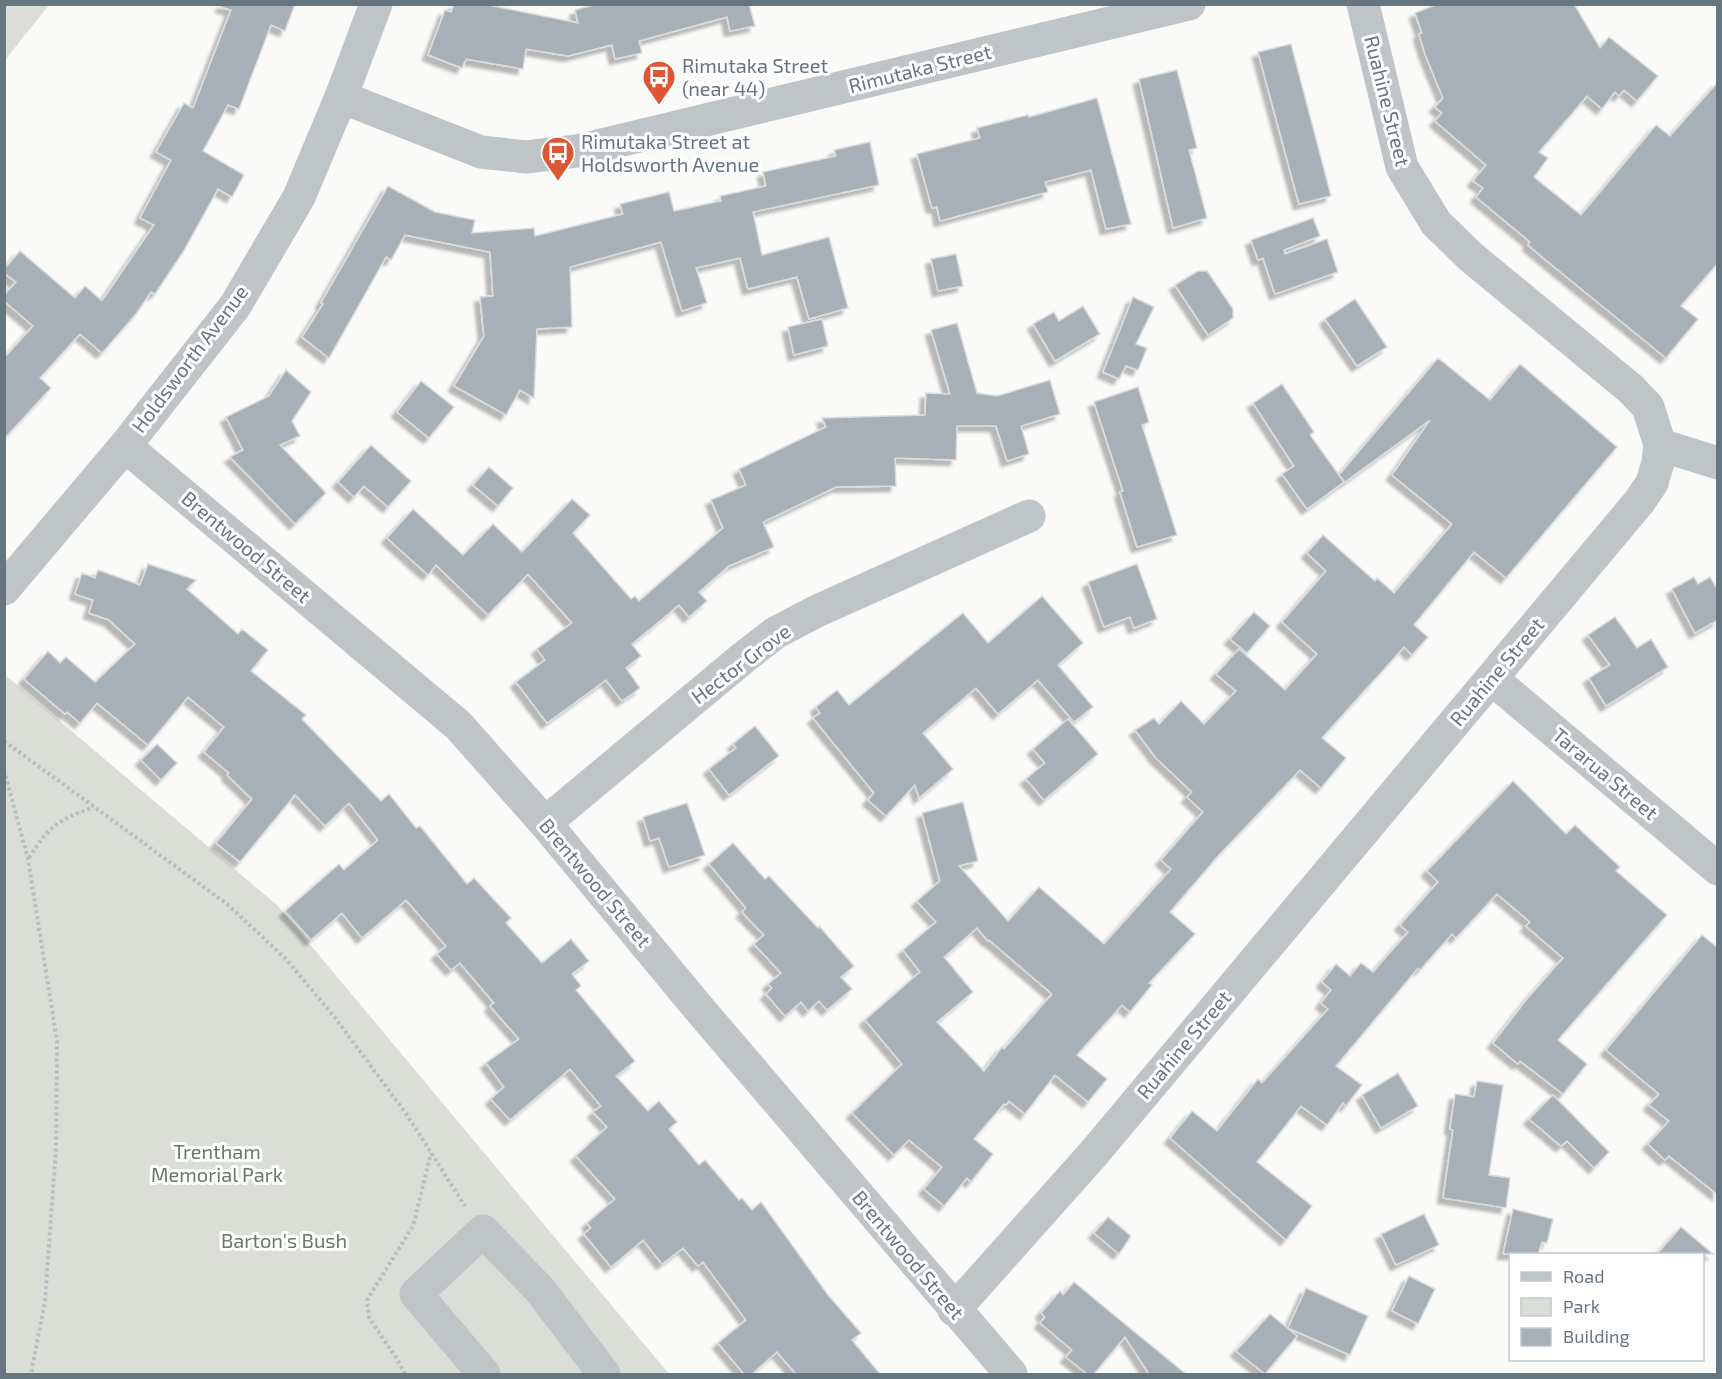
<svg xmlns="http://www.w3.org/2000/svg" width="1722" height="1379" viewBox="0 0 1722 1379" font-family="'Exo 2',sans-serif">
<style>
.green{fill:#daded7}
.building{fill:#a8b0b7;stroke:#dbdbda;stroke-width:1.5;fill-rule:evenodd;filter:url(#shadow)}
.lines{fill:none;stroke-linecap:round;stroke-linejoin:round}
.path{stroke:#babdc0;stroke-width:4;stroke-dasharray:3 3;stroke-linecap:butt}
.minor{stroke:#bfc4c7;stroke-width:33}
.labels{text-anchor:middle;stroke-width:6;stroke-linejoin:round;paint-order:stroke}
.poi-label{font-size:20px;fill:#667681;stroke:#fff;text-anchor:start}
.street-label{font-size:20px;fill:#667681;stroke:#fff}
.park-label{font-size:20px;fill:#687a64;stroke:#fff}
</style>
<defs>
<filter id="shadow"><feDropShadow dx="-5.5" dy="5.5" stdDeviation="1.5" flood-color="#0004"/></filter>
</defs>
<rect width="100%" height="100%" fill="#fafaf8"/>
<g class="green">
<polygon points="5,4 49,5 5,60 4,5"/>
<polygon points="4,674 277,905 669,1374 5,1374"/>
</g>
<g class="building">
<polygon points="222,4 295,4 285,31 271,25 239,109 228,105 203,151 244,175 232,197 218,189 183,252 155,294 151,292 136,314 102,353 80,334 40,378 51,388 4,439 4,358 33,326 4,301 4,295 16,282 4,273 4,269 20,251 75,298 85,286 102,301 154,225 140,218 171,160 156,152 184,103 193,108 231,10 221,7"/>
<polygon points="454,4 483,4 578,23 575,10 597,4 749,4 755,26 730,31 727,17 639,41 642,53 615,59 612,45 568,56 526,49 523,69 466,59 462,68 428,55 445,10 451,12"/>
<polygon points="1438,4 1574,4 1600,48 1609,37 1658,76 1637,101 1624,90 1619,96 1615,92 1602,109 1587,96 1539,152 1548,158 1534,177 1581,215 1656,125 1670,136 1718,82 1718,263 1681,306 1698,319 1666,358 1547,261 1528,245 1530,242 1476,197 1483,188 1473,181 1486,165 1435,121 1442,113 1435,107 1443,98 1425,54 1419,34 1422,33 1415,13"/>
<polygon points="1291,44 1331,196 1299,204 1258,52"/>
<polygon points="1177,70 1197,148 1189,150 1207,218 1173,228 1139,79"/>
<polygon points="1097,98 1131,224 1106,229 1091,170 1045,182 1048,192 940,221 937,207 932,208 917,154 980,138 977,128 1028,115 1029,117"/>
<polygon points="870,142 879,185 753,212 762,255 829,237 848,308 809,319 797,277 748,289 740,258 696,268 707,303 682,311 661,242 570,267 572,327 537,329 534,398 520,390 506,415 454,386 484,336 480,297 493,296 490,252 405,235 391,260 386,257 329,358 302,337 323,304 321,303 388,186 435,212 475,220 472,233 534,228 535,236 623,214 620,204 669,192 674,211 721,201 720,196 766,186 763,172 836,156 834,150"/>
<polygon points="1313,218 1320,236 1284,250 1285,254 1327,239 1338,272 1275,294 1263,258 1258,260 1251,240"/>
<polygon points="956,254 963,286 938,291 931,259"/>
<polygon points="1198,271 1207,271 1233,309 1233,318 1208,335 1175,285"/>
<polygon points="1133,297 1154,307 1136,344 1147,348 1138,370 1126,366 1119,379 1103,372"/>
<polygon points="1355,299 1387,347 1357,366 1325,319"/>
<polygon points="1083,306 1100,334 1055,361 1033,324 1054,312 1059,321"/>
<polygon points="822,319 828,346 794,355 788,327"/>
<polygon points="957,323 977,393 997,396 1050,380 1060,414 1021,426 1029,454 1007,461 996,426 957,426 956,460 895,458 896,486 836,487 763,522 774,547 729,566 699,592 707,601 689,617 679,605 632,644 641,656 626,668 640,688 622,701 606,680 547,723 516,682 545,660 537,649 572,623 528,574 488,615 436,565 428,575 387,538 413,509 463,555 493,524 522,552 572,499 590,515 573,533 631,599 635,596 639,601 723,528 711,500 746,485 739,469 826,427 822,418 925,415 926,393 950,394 931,330"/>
<path d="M1438,358L1490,400L1520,364L1617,447L1506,578L1474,552L1414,625L1428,637L1412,655L1404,647L1322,738L1346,758L1321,788L1300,770L1218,856L1170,912L1195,934L1149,983L1152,985L1130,1012L1122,1005L1077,1055L1107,1079L1088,1102L1055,1075L1025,1114L1009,1101L1006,1105L1004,1104L974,1139L993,1154L971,1182L967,1178L944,1206L924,1189L942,1167L909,1140L894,1155L852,1113L902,1064L865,1020L920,972L903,950L936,922L917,901L940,881L922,813L963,802L978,861L959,866L1008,921L1039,887L1104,944L1171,869L1161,860L1203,812L1187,797L1192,792L1156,758L1135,730L1154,718L1159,724L1181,701L1204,724L1236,691L1216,674L1239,649L1285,690L1317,654L1282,622L1326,571L1307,553L1323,535L1375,581L1377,578L1394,593L1452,524L1392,475L1430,420L1345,482L1339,475ZM977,928L988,941L989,940L1052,994L1004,1049L1002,1047L984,1071L937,1022L973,992L944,957Z"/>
<polygon points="286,370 311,392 292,421 300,436 280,445 326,493 295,524 230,457 243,450 226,417 269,396"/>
<polygon points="421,381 454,407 429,438 397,412"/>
<polygon points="1282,384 1314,432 1310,435 1344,482 1307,509 1282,474 1294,466 1253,403"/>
<polygon points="1138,387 1149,422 1142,425 1177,535 1137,547 1120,492 1123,491 1094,402"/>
<polygon points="371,445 411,481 388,507 364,486 354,497 338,482"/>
<polygon points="489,467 513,488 498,506 473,485"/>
<polygon points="148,564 196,580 187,589 238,634 242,629 268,650 251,671 306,715 302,719 381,801 389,794 416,828 420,826 467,884 474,878 511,918 506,923 542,963 571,939 589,961 572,974 581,986 576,990 635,1061 616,1076 648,1111 659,1101 677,1122 669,1129 699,1165 705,1160 739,1200 742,1198 752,1210 761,1202 828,1295 861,1333 852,1340 880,1374 796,1374 777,1352 752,1374 744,1374 718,1343 746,1320 703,1262 698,1266 683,1248 662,1264 643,1240 611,1267 584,1234 591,1228 587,1223 615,1199 576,1156 607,1127 593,1112 601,1106 570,1069 510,1120 491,1099 504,1087 486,1063 519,1039 490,1006 494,1003 460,963 451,970 437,954 446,946 406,900 362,938 342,913 311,940 285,911 339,864 344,870 378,840 349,803 325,826 295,795 240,862 216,843 252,799 227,775 229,773 204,752 224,727 188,697 148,745 97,703 80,723 67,712 65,714 24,679 48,651 60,663 66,657 95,682 135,644 109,620 89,613 93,600 75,594 82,573 95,578 98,570 140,585"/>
<polygon points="1137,564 1157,619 1134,628 1130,617 1104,627 1088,582"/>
<polygon points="1694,577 1698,584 1710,577 1718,590 1718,620 1695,633 1672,589"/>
<polygon points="1042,596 1083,643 1058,665 1093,707 1074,722 1038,680 998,714 976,688 923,733 953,769 919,798 915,785 886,816 868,800 874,793 813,718 820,713 816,707 837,690 849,705 963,613 988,643"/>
<polygon points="1254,612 1270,626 1247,653 1230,639"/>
<polygon points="1615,617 1637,648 1651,639 1668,667 1606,706 1589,678 1610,665 1588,635"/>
<polygon points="1068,719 1098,754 1044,800 1026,779 1045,763 1033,749"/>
<polygon points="755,726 779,756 729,795 709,769 736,748 733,744"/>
<polygon points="157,744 177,763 161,780 141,760"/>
<polygon points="1513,781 1566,834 1575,825 1620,867 1616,871 1667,915 1558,1040 1587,1064 1563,1094 1520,1061 1518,1064 1493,1043 1527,999 1563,958 1526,926 1530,922 1497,894 1456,938 1452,934 1420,970 1418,968 1336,1066 1362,1085 1346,1106 1343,1103 1327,1125 1301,1106 1257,1162 1312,1206 1286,1240 1170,1138 1192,1111 1217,1131 1258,1079 1262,1083 1328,1009 1321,1003 1331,990 1322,982 1336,964 1350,976 1361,963 1373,972 1408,932 1400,925 1438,882 1427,871"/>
<polygon points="687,803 705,855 669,867 659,838 650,841 643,817"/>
<polygon points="733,843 765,879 769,876 818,928 819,926 854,966 841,977 852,989 827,1010 819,1001 808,1011 801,1002 785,1016 766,994 772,988 768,984 781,973 754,944 764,935 742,912 746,908 709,864"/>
<polygon points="1702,935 1718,948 1718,1195 1669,1156 1665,1160 1648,1144 1669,1121 1649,1105 1659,1094 1606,1050"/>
<polygon points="1398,1073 1418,1106 1381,1128 1362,1095"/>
<polygon points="1477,1081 1503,1085 1489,1175 1510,1178 1506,1208 1443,1198 1453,1130 1450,1129 1455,1094 1474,1097"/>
<polygon points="1553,1095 1609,1152 1594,1168 1567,1141 1561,1146 1529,1119"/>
<polygon points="1513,1209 1553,1219 1547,1243 1542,1242 1538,1254 1503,1254"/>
<polygon points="1424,1214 1439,1245 1396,1265 1381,1234"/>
<polygon points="1108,1217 1131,1236 1119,1254 1094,1233"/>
<polygon points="1681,1227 1713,1254 1657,1254"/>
<polygon points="1409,1276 1435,1289 1418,1324 1392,1311"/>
<polygon points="1074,1282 1120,1320 1186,1374 1149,1374 1125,1337 1094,1374 1087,1374 1066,1357 1072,1350 1040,1323 1045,1317 1041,1313 1060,1291 1063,1295"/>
<polygon points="1306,1288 1368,1316 1350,1355 1288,1328"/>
<polygon points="1270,1314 1297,1336 1265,1374 1236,1351"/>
</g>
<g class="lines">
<g class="path">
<polyline points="4,741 227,904 286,959 336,1019 407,1115 465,1206"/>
<polyline points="4,770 28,859 57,1041 56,1148 45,1301 31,1374"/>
<path d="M29,858C49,826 58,820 94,807"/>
<polyline points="405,1374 397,1359 369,1318 367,1300 413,1226 431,1153"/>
</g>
<g class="minor">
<polyline points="341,97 481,152 526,157 577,151 1189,4"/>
<polyline points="1660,445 1718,463"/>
<polyline points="125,446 458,725 545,823 701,1011 1011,1374"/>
<polyline points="4,589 125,446 235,306 299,197 341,97 376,4"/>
<polyline points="1492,679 1718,869"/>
<polyline points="545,823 743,658 775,633 817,611 1029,516"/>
<polyline points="954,1310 1094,1153 1639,502 1652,483 1658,462 1660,445 1648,407 1631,389 1471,257 1436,223 1402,167 1363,4"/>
<polyline points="484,1374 416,1294 483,1231 540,1290 604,1374"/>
</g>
</g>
<defs>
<g id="bus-pin" transform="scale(1.725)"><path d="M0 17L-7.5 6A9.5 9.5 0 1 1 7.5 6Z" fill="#dd5734" stroke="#fff"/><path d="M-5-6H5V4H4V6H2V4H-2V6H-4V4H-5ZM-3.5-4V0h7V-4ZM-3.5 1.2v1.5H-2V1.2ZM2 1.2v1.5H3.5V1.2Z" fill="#fff"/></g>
</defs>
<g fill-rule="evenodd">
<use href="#bus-pin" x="659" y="77"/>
<use href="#bus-pin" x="558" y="153"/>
</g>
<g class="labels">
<g class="poi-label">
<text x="682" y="73">Rimutaka Street<tspan x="682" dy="23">(near 44)</tspan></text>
<text x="581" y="149">Rimutaka Street at<tspan x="581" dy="23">Holdsworth Avenue</tspan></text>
</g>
<g class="street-label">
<text transform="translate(920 69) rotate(-14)" y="7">Rimutaka Street</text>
<text transform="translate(1387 101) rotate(76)" y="7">Ruahine Street</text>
<text transform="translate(190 359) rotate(-53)" y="7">Holdsworth Avenue</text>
<text transform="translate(246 547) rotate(40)" y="7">Brentwood Street</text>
<text transform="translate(741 664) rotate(-37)" y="7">Hector Grove</text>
<text transform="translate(1497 672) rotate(-50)" y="7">Ruahine Street</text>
<text transform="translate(1605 774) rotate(40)" y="7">Tararua Street</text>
<text transform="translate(595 883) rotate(50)" y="7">Brentwood Street</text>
<text transform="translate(1184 1045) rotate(-50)" y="7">Ruahine Street</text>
<text transform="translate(908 1255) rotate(50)" y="7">Brentwood Street</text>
</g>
<g class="park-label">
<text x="217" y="1159">Trentham<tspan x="217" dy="23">Memorial Park</tspan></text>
<text x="284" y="1248">Barton's Bush</text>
</g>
</g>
<rect width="1722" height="1379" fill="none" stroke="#667681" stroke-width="12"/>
<rect x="1509" y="1253" width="195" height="108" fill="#ffffff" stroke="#c2c8cd" stroke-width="1.5"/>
<rect x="1521" y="1272" width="30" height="9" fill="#bfc4c7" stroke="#c2c8cd" stroke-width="1.5"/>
<text x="1563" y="1283" font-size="18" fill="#667681">Road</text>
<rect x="1521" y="1298" width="30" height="18" fill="#daded7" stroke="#c2c8cd" stroke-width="1.5"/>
<text x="1563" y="1313" font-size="18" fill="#667681">Park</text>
<rect x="1521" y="1328" width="30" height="18" fill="#a8b0b7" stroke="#c2c8cd" stroke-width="1.5"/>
<text x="1563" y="1343" font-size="18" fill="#667681">Building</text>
</svg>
